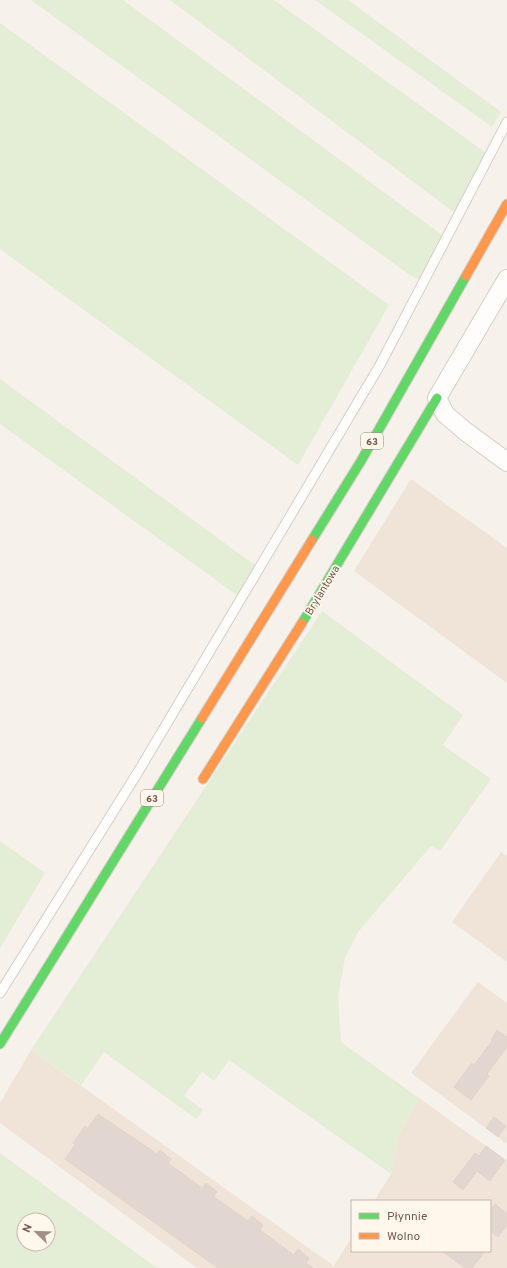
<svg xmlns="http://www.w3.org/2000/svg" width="507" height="1268" viewBox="0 0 507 1268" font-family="Overpass,sans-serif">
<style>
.residential{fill:#f0e4d9}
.green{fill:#e4edd6;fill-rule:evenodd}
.building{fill:#e1d7d0;stroke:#e0d4cd}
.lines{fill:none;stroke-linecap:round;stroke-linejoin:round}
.lane-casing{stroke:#d6cec8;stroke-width:11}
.street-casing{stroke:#d6cec8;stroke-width:20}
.fast-casing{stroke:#d6cec8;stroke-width:11}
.slow-casing{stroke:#d6cec8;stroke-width:11}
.lane{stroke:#fefdfc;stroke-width:9}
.street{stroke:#fefdfc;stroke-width:18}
.fast{stroke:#63d668;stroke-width:9}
.slow{stroke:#ff974d;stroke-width:9}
.labels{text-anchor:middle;stroke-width:3.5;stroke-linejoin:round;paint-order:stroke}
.shield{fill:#fff7ec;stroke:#9e887b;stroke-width:1}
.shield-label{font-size:10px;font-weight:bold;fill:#75584b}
.street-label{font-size:11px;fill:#75584b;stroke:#fff7ec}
</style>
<rect width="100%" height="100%" fill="#f7f1eb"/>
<g class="residential">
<polygon points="411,479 507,548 507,683 354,571"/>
<polygon points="501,852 507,856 507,962 452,922"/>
<polygon points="478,982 507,1003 507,1144 411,1073"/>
<polygon points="31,1050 334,1266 352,1236 352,1251 490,1251 490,1201 374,1201 391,1174 400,1132 419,1098 507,1161 507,1268 197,1268 0,1123 0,1103"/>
</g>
<g class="green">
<polygon points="31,0 123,0 442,235 419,280 407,273"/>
<polygon points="170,0 274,0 486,153 455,213"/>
<polygon points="315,0 348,0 501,112 492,127"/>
<polygon points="0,23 389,305 298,465 0,249"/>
<polygon points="0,379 256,566 238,596 0,424"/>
<polygon points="322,611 463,715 443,745 491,779 440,851 431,846 358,932 345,958 338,997 341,1042 419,1098 400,1132 391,1174 229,1060 214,1081 202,1072 184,1096 203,1110 196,1119 104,1052 81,1085 31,1050"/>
<polygon points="0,841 45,873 0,948"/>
<path d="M0,1153L157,1268H0ZM24,1220H48V1244H24Z"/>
</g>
<g class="building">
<polygon points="497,1030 507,1037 507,1047 487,1074 489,1076 471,1100 454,1087 472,1063 474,1065 492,1041 491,1040"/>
<polygon points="98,1114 157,1154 160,1150 171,1159 168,1163 202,1188 206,1183 217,1192 214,1197 248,1221 252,1216 263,1225 260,1230 294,1255 298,1249 309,1258 306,1263 313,1268 218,1268 65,1159 75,1145 73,1143 85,1126 88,1128"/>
<polygon points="494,1117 506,1126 498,1137 486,1128"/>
<polygon points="486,1146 505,1160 490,1181 477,1171 463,1190 453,1182 475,1153 479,1156"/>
<polygon points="495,1204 507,1214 507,1225 498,1237 490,1231 490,1211"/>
<polygon points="442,1251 485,1251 472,1268 465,1268"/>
</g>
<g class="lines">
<g class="lane-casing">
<polyline id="lane" points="0,993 138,772 380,365 507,122"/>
</g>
<g class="street-casing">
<polyline id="street" points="507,279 437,398 445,414 465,431 507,462"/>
</g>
<g class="fast-casing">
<g id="fast">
<polyline points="312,540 361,461 466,276"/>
<polyline points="302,623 437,398"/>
<polyline points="0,1044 202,718"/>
</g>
</g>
<g class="slow-casing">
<g id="slow">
<polyline points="466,276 507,204"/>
<polyline points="202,718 312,540"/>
<polyline points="203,779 302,623"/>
</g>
</g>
<use href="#lane" class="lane"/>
<use href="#street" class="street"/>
<use href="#fast" class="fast"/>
<use href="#slow" class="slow"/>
</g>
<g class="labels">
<g class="shield">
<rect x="361" y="433" width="22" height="16" rx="3"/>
<rect x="141" y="790" width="22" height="16" rx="3"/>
</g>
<g class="shield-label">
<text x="372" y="445">63</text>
<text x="152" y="802">63</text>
</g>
<g class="street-label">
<text transform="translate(322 590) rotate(-59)" y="4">Brylantowa</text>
</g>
</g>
<rect x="351" y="1200" width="140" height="52" fill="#fff7ec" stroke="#c8b7ac"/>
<rect x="359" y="1213" width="20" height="6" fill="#63d668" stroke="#c8b7ac"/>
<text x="387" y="1220" font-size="12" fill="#75584b">Płynnie</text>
<rect x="359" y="1233" width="20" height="6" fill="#ff974d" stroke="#c8b7ac"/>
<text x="387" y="1240" font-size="12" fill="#75584b">Wolno</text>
<g transform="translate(36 1232) rotate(293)"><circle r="19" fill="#fff7ec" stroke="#c8b7ac"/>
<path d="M0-3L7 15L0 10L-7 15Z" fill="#a28e83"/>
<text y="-6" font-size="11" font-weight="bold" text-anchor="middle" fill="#75584b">N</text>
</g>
</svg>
